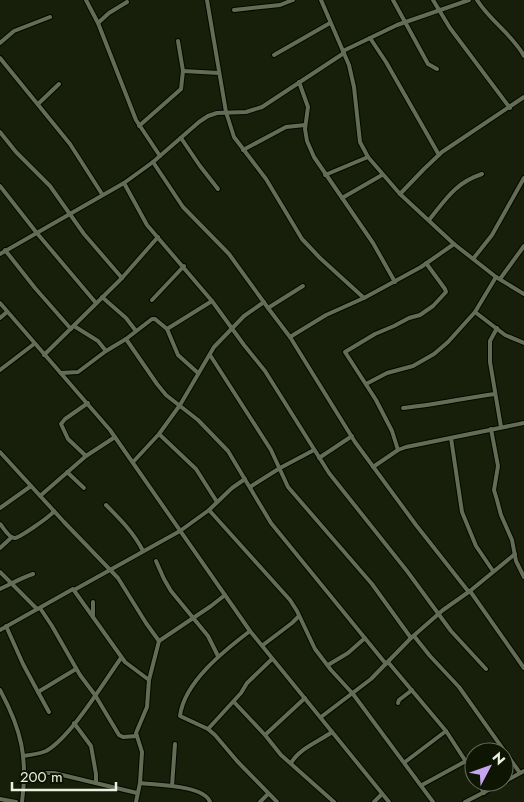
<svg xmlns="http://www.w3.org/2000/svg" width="524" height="802" viewBox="0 0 524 802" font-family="Jost,sans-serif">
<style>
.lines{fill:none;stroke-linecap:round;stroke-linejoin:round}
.street-casing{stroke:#040800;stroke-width:6}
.street{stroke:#636c54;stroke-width:4}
</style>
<rect width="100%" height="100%" fill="#171e09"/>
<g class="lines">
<g class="street-casing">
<g id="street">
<polyline points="86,0 98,23 136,120 160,156"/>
<polyline points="207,0 226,112 234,137 266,179 302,239 320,258 364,298 421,267 454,244"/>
<polyline points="321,0 349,65 354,87 360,142 368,157 400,194 454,244 496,277 524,294"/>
<polyline points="393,0 428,64 437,69"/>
<polyline points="433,0 450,28 510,108"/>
<path d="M477,0C490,21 512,34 524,56"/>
<polyline points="234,10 280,5 293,0"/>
<polyline points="98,23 109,13 127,2"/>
<polyline points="370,38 386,62 439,155"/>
<polyline points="0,43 14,31 50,17"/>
<polyline points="343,51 397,25 469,0"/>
<polyline points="274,55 330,23"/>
<polyline points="0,58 70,144 102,194"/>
<polyline points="183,71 219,73"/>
<polyline points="299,82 308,107 305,129 307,141 314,157 373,243 395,282"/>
<polyline points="38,104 59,84"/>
<polyline points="139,126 181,89 183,71 178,41"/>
<polyline points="0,132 16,152 50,186 84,234 122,278"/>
<polyline points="181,138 200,166 218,189"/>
<polyline points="243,150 286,127 305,125"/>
<polyline points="153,162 183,207 229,254 268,308 290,337 355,442 416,525 468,591"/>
<polyline points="325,175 368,157"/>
<polyline points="124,183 147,225 212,301 244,345 265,371 329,473 407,571 451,631 486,669"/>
<polyline points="0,186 36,232 96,303"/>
<polyline points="400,194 424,169 442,152 524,97"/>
<polyline points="342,198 382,175"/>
<path d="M429,220C446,199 455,183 482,174"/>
<polyline points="5,250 35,288 71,329"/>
<polyline points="0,254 124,183 153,162 199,122 208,116 217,113 246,112 262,107 344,53"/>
<polyline points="473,259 492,235 524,178"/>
<polyline points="496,277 475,312 505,335 524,343"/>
<polyline points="500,279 524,246"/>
<polyline points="102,297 126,318 136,331"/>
<polyline points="152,300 184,266"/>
<polyline points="0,303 110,430 250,631 389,802"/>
<polyline points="268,308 303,286"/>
<polyline points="0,318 7,312"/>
<polyline points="74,326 98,341 106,351"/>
<polyline points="497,328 490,341 490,362 501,427"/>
<polyline points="167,329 178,355 198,373"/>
<polyline points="290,337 326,315 364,298"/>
<polyline points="126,339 157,384 166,395 198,420 228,451 271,523 386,664"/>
<polyline points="44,355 122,278 158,237"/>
<polyline points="210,355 271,450 288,487 372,584 411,638"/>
<polyline points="0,370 34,344"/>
<polyline points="61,373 78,372 106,351 126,339 152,319 155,319 167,329 212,301"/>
<polyline points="366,384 387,373 413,366 434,354 448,342 475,312"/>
<path d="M403,408C434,405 464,398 495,394"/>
<polyline points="491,429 498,466 494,490 497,500 501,515 512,540 516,561 524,577"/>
<polyline points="159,434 196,469 217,502"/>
<polyline points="451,438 462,512 476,546 493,571"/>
<polyline points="398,450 392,431 376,400 345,352 375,334 394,326 409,318 420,315 433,306 446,292 445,289 426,263"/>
<polyline points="0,452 64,522 118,578 146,623 159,641"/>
<polyline points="86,456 68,439 61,424 65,419 88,403"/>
<polyline points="319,458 352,436"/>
<polyline points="134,461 159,434 180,405 214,347 244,316 264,302"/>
<polyline points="373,467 398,450 406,447 524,423"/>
<polyline points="67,472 84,488"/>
<polyline points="250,487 280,468 314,450"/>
<polyline points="40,496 86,456 115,437"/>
<path d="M106,505C120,519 134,533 143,551"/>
<polyline points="0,508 31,486"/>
<polyline points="209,510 290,600 297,611 315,649 331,670 353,694 433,802"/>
<path d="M0,524C3,527 9,538 14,538C18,539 51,516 54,511"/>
<polyline points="0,548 12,537"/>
<polyline points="156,561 164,579 171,591 208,636 218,656"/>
<polyline points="0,572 37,609"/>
<path d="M0,589C11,584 21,578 33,574"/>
<polyline points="74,590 180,531 209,510 232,488 245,479"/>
<polyline points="470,591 515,554"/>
<polyline points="93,602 93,617"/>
<polyline points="40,608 52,626 80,675 95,695 119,735 123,737 137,736"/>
<polyline points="6,626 23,664 38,692 76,669"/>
<polyline points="0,630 73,589 125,662 149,680 147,707 136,733 142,752 140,783 136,802"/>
<path d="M250,631C225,650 184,682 180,716L208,729L215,735L237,761L277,802"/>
<polyline points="414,636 430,656 459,687 520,773"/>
<polyline points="263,645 292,623 299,616"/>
<polyline points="388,662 446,731 474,774"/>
<polyline points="328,665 348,653 365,638"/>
<polyline points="149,680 159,641 211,606 225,595"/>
<path d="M0,690C21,729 28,757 22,802"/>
<polyline points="38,692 49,712"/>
<polyline points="305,698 265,735 281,755 334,802"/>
<polyline points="234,702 265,735"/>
<polyline points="398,703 399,700 412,690"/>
<polyline points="321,717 371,679 411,638 443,610 470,591 524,668"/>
<polyline points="74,723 91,746 96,774 96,783"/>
<polyline points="208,729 241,693 247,683 272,659"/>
<path d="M23,756C31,755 39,754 46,751C71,737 104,682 121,658"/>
<polyline points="405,762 446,731"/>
<path d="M291,763C300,748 318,742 332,732"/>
<polyline points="25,776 42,773 54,773 137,793"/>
<polyline points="478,782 484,793"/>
<polyline points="504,782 524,771"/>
<path d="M140,783C155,785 204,785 210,802"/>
<polyline points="422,785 466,761"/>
<polyline points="172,786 175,744"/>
<polyline points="0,799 16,802"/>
<polyline points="260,802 268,794"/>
<polyline points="374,802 382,794"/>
<polyline points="465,802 504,782"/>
</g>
</g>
<use href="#street" class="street"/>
</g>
<g transform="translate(489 767) rotate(49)"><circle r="24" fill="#0f1503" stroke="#676d5d"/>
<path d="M0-4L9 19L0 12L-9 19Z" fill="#c6a6f0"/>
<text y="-8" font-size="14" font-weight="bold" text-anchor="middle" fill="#ebf1e3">N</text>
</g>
<path d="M12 782v8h104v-8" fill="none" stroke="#ebf1e3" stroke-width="2.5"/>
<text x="20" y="782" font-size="15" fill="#ebf1e3" stroke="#0f1503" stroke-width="4" paint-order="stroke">200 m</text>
</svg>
